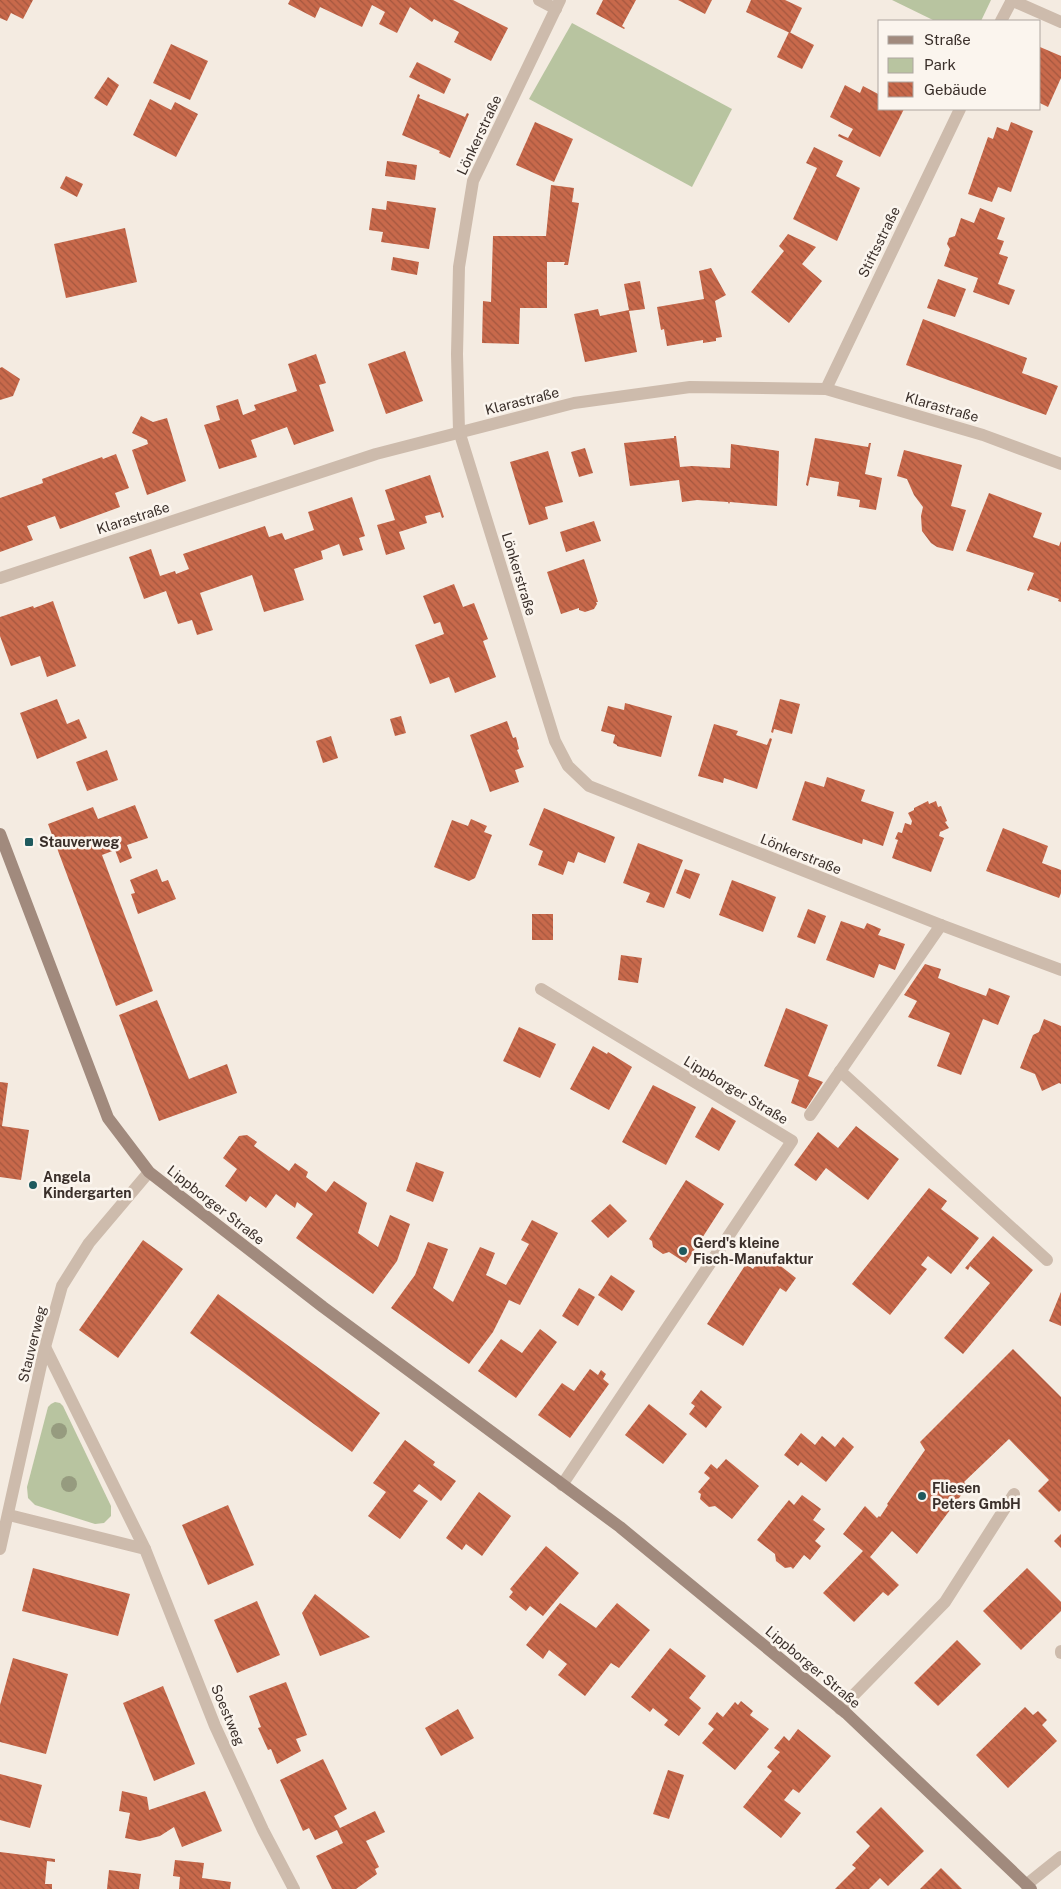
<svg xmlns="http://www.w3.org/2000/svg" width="1061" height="1889" viewBox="0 0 1061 1889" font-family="'Public Sans',sans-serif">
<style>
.green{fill:#b8c4a0}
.building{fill:url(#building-back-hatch)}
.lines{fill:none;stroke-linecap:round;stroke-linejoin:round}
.lane{stroke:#cdbbac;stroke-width:12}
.street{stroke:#cdbbac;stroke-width:12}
.secondary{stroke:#a18a7d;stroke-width:12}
.tree{fill:#969b7f}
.poi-dot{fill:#1f5a5e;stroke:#fbf5ee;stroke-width:2}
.labels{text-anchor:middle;stroke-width:5;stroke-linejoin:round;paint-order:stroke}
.street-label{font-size:14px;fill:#3b302b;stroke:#fbf5ee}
.poi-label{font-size:14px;font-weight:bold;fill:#3b302b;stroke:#fbf5ee;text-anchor:start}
</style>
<defs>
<pattern id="building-back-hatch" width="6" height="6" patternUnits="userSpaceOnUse" patternTransform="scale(1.25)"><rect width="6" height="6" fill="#c8694b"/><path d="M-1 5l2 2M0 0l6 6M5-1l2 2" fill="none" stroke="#a4573f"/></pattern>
</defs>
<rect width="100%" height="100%" fill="#f4ebe1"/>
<g class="green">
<polygon points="892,0 991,0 981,21 935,21"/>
<polygon points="572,23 732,109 692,187 529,99"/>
<polygon points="55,1402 60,1403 63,1406 111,1506 111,1516 104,1523 95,1524 35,1505 28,1498 27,1487 48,1407 51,1404"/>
</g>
<g class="building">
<polygon points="0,0 33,0 23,19 11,13 7,21 0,18"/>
<polygon points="290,0 453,0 508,28 491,61 454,42 459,32 434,19 432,22 410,7 397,33 379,24 385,12 372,5 362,27 320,7 315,18 288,4"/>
<polygon points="603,0 636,0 622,26 625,28 624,29 596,14"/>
<polygon points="678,0 712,0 705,14"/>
<polygon points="751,0 785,0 802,8 790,33 746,12"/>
<polygon points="789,32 814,45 802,69 777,57"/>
<polygon points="171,44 208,61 190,100 153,83"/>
<polygon points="1040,47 1061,56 1061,78 1048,107 1040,103"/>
<polygon points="417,62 451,79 444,94 409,77"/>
<polygon points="108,77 119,85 107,106 94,98"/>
<polygon points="845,85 860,93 863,86 880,95 880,109 904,109 880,157 838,136 839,134 848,138 853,129 830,117"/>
<polygon points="418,94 420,95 419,98 465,117 467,113 469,114 450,158 439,153 440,151 402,135"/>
<polygon points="150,99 171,110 175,102 198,114 176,157 133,135"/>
<polygon points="535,122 573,139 554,182 516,165"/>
<polygon points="1011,122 1033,131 1011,192 998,187 992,202 968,194 988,137 993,139 997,127 1008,131"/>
<polygon points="814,147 843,161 836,176 860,188 837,241 793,219 817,168 806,163"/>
<polygon points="387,161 417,165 415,180 385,176"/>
<polygon points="66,176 83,184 77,197 60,188"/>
<polygon points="551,185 574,188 572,202 579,203 568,265 564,265 565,262 547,262 547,308 520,308 519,344 482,343 483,301 491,302 493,236 546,236"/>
<polygon points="387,201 436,208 429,249 381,242 383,232 369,230 372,208 386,210"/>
<polygon points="980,208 1005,218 997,239 1004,241 999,254 1008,257 998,284 1015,290 1009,305 973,292 978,278 944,266 950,249 947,244 949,238 955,236 961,218 974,223"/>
<polygon points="125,228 137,282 66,298 54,244"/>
<polygon points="788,234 816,247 802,264 822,281 789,323 751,292 784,251 779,246"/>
<polygon points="393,257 419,262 417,275 391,270"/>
<polygon points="711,268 726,295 715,301 722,337 716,338 716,341 703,343 703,340 667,346 664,329 661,330 657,307 704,299 699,271"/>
<polygon points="938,279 966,289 955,317 927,308"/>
<polygon points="640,281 645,309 629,311 637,352 585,362 574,314 598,309 600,316 629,310 624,284"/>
<polygon points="923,319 1027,358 1022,373 1058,386 1046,415 906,365"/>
<polygon points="405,351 423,401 386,414 368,364"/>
<polygon points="316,354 326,383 319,385 334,431 294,445 287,427 251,440 257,457 219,469 204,425 220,420 216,406 238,399 243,415 256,410 254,405 297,391 288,364"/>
<polygon points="2,367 20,379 13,396 0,400 0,368"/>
<polygon points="141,416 153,422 167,418 186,481 147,495 132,450 148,444 147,440 132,433"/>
<polygon points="674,436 676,436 680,467 692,466 730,468 731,444 779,451 777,506 730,502 729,504 728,502 697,500 682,502 679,480 630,486 624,443 674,438"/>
<polygon points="815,438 868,447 869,443 871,443 865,474 882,478 876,510 859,507 860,500 837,496 839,482 810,477 808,486 806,485"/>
<polygon points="585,448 593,473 579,477 571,452"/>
<polygon points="904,450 962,465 951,506 966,510 953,551 937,547 931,543 922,531 921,516 923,507 914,495 907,479 897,476"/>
<polygon points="548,451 563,502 545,507 548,519 529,525 510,462"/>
<polygon points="116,454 129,488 115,493 120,507 60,529 55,516 27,526 33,540 0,552 0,498 43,483 42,479 102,457 103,459"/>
<polygon points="430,475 444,517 442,518 440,512 425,516 427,523 399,532 405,549 386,555 377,525 395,520 385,490"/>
<polygon points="989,493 1042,513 1033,537 1059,546 1061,541 1061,602 1058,601 1059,599 1030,589 1029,591 1027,590 1034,573 966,551"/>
<polygon points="352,497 365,536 359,538 363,550 343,556 339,544 321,551 323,559 294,569 304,600 264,612 252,575 200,593 213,630 197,635 192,620 178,624 166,591 144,599 129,557 151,549 160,576 175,571 176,574 189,569 183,554 265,526 269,537 282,533 285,540 314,530 308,512"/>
<polygon points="594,521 601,541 566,552 560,532"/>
<polygon points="584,559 598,602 596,602 597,604 594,609 585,612 579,610 579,608 561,614 547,572"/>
<polygon points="454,584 463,607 474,603 488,639 483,641 496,677 455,693 449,677 430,684 415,645 444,634 440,622 434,624 423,596"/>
<polygon points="53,601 76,666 47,677 40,656 11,666 0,636 0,617 33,606 34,608"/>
<polygon points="57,699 67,724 79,719 87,738 37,759 20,713"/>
<polygon points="780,699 800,704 792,734 774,729 773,733 771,732"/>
<polygon points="625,703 672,716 661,757 617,746 617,745 613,743 615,735 601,731 608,706 624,710"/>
<polygon points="401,716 406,733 395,736 390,719"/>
<polygon points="507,721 513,738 516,737 519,749 517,750 524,767 515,770 519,782 490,792 470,735"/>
<polygon points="714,724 738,731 736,735 767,745 770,738 772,739 757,789 724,778 723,783 698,776"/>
<polygon points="331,736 338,758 323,763 316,741"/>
<polygon points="107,750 118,780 87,791 76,762"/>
<polygon points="827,777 865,790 861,801 894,812 883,846 863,839 862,844 792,820 805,781 824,787"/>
<polygon points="928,801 929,804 936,801 938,807 941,806 947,821 945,822 949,828 940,832 939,836 944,838 931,872 892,858 898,840 895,839 898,832 902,833 905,823 911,825 912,821 908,813 914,810 914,808"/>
<polygon points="135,805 148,838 127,845 132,858 120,863 115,850 102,855 153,991 116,1006 48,824 93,807 98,819"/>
<polygon points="544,808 615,837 605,863 578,852 574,863 568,861 563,875 538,865 543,851 529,845"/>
<polygon points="471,819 487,826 484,832 492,835 475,878 469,881 434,867 452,820 468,826"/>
<polygon points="1003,828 1048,846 1042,863 1061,870 1061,893 1059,898 986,871"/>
<polygon points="638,843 683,860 664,908 646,902 650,893 623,883"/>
<polygon points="157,869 162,882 168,880 176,899 138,914 131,894 135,893 130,880"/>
<polygon points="685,869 700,874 690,899 676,893"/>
<polygon points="732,880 776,897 763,932 719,915"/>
<polygon points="808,909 826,916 815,944 797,937"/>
<rect x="532" y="914" width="21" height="26"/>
<polygon points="841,921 864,929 867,923 881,929 878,935 905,944 895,970 879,964 874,978 826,960"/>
<polygon points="621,955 642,958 638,983 618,980"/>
<polygon points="925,964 941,969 938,978 961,987 986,996 989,988 1010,996 998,1025 983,1019 961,1075 937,1066 950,1033 908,1017 917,1001 904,995"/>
<polygon points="157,1000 189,1079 227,1064 237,1093 159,1121 119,1015"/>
<polygon points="786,1008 828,1025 808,1076 823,1082 806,1109 791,1103 799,1080 764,1066"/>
<polygon points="1044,1019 1061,1026 1061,1084 1059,1083 1042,1091 1035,1074 1020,1068 1033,1035 1039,1032"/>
<polygon points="519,1027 556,1044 540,1078 503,1061"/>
<polygon points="593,1046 607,1054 608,1052 632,1067 609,1110 570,1089"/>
<polygon points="0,1082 8,1083 2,1126 29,1130 21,1180 0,1177"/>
<polygon points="653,1085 696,1107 666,1165 622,1142"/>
<polygon points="712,1107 736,1121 719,1151 695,1137"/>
<polygon points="856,1126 899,1159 868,1200 826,1168 816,1181 794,1165 818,1132 838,1148"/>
<polygon points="247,1135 257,1142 254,1146 289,1171 295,1163 308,1172 306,1177 326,1192 334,1181 367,1203 358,1233 378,1247 390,1215 410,1224 397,1261 373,1294 296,1238 313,1214 297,1202 295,1208 276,1194 266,1208 250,1196 246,1202 225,1186 237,1169 223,1158 239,1136"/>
<polygon points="416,1162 444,1172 433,1202 406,1191"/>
<polygon points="686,1180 724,1204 686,1263 669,1252 663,1254 653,1247 652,1241 649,1239"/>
<polygon points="929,1188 947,1201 941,1209 979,1238 951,1274 928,1256 921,1265 927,1269 890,1315 852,1284"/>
<polygon points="610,1204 627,1221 608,1238 591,1221"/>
<polygon points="532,1220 558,1233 520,1305 509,1300 493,1332 469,1364 391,1308 415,1275 428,1242 448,1249 433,1288 453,1302 480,1247 495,1253 486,1275 506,1285 529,1244 521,1240"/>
<polygon points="993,1236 1033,1270 963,1354 944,1338 990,1283 970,1266 968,1270 965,1268"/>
<polygon points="143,1240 183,1269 118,1358 79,1330"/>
<polygon points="764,1253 796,1278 786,1292 780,1288 743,1346 707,1324 746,1264 753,1269"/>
<polygon points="611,1275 635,1291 622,1311 598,1295"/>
<polygon points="579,1288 595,1297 578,1326 562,1316"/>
<polygon points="1061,1292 1061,1326 1049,1321"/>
<polygon points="218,1294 380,1413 352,1452 190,1333"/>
<polygon points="540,1329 557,1342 516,1398 478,1371 501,1339 522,1353"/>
<polygon points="1013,1349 1061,1397 1061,1510 1059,1512 1038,1491 1049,1480 1009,1439 964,1482 968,1486 917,1554 892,1531 870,1557 899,1585 888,1596 883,1592 854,1622 823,1593 863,1551 843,1534 865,1506 877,1518 879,1516 880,1517 888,1505 887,1504 925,1450 920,1442"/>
<polygon points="590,1369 598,1375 601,1370 606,1374 603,1379 609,1384 570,1438 538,1415 562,1383 574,1391"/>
<polygon points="701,1390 722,1407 706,1428 689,1414 695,1406 691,1403"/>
<polygon points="649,1404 687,1434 663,1464 625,1435"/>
<polygon points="801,1433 815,1445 822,1436 835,1447 843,1437 854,1447 826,1482 801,1462 798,1466 784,1455"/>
<polygon points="405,1440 435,1462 433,1465 456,1481 441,1501 419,1484 413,1491 428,1501 400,1539 368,1516 386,1492 373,1483"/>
<polygon points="726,1459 759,1486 732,1519 715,1506 709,1507 700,1499 701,1494 698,1492 710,1478 704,1473 711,1464 717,1469"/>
<polygon points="479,1492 511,1516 482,1556 466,1544 462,1550 446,1538"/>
<polygon points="802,1495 821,1509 813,1520 825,1529 815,1541 821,1546 810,1560 804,1555 793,1569 791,1567 785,1568 776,1561 775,1554 757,1540 789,1500 794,1505"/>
<polygon points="228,1505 254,1565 208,1585 182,1525"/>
<polygon points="1061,1534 1061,1548 1054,1541"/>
<polygon points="546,1546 579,1573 543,1616 530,1606 526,1611 509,1597 513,1592 510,1589"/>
<polygon points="33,1568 130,1594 118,1636 22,1611"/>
<polygon points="1027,1568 1061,1602 1061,1611 1021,1650 983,1611"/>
<polygon points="315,1594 370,1637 320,1656 302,1613"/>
<polygon points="257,1601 280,1655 237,1673 214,1620"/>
<polygon points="560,1603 596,1628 617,1603 650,1630 619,1668 611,1663 585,1696 558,1675 567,1664 549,1650 543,1659 526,1645"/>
<polygon points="957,1640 981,1664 938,1706 914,1683"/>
<polygon points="670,1648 706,1676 689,1698 701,1708 679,1736 664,1725 668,1720 653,1708 650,1712 631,1697"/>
<polygon points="13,1658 68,1674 46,1754 0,1742 0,1705"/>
<polygon points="286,1682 307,1735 296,1739 301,1751 277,1764 271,1749 268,1750 258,1728 261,1727 249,1696"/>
<polygon points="163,1686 195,1764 154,1781 123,1703"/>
<polygon points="741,1701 753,1711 750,1715 769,1729 735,1770 702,1743 714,1729 708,1724 717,1712 723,1717 735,1702 738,1705"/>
<polygon points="1025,1707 1033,1715 1038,1711 1047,1720 1042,1725 1057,1741 1008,1788 976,1755"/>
<polygon points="458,1709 474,1738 441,1756 425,1728"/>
<polygon points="798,1729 831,1756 799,1793 793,1789 784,1800 801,1813 781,1838 743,1807 772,1771 767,1767 780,1752 774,1748 784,1736 789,1741"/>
<polygon points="323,1759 347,1809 334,1816 340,1828 375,1811 385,1832 366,1841 379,1867 375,1869 377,1874 356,1889 332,1889 316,1856 343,1843 337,1830 315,1840 309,1828 303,1831 280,1780"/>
<polygon points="668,1770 684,1775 669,1819 653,1814"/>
<polygon points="0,1774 42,1785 30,1828 0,1820"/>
<polygon points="122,1791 147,1797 149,1810 205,1791 222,1831 182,1847 174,1827 160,1836 140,1841 125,1838 130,1813 119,1811"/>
<polygon points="881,1807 924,1851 888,1886 880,1878 869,1889 835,1889 856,1868 852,1865 870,1846 856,1832"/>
<polygon points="0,1852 55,1859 55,1862 47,1861 45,1884 52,1884 52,1889 0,1889"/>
<polygon points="175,1860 204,1863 202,1878 231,1882 230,1889 179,1889 180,1877 173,1876"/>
<polygon points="941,1868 962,1889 920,1889"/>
<polygon points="109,1870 141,1874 139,1889 107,1889"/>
</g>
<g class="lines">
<g class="lane">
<polyline points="840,1071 1047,1260"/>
<polyline points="1061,1651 1061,1653"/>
<polyline points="840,1709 945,1602 1014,1494"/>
</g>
<g class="street">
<polyline points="539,0 556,9"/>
<polyline points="560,0 473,181 459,267 457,354 459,431 555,741 568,766 589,786 941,925 1061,970"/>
<polyline points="1011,0 1061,22"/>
<polyline points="1001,21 1012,0"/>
<polyline points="826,389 960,109"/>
<polyline points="0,578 376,454 574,403 690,387 826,389 983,435 1061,464"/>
<polyline points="541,989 792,1141 562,1485"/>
<polyline points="810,1115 941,925"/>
<polyline points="45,1347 145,1549 215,1726 263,1830 294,1889"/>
<polyline points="9,1515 145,1549"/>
<polyline points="0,1549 45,1347 62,1286 89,1243 149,1172"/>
<polyline points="1026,1885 1061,1857"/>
</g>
<polyline class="secondary" points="0,834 108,1118 149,1172 323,1307 620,1527 846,1713 1031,1889"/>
</g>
<g class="tree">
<circle cx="59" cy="1431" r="8"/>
<circle cx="69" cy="1484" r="8"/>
</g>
<g class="poi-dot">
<rect x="24" y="837" width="10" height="10" rx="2.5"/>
<circle cx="33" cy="1185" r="5"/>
<circle cx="683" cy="1251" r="5"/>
<circle cx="922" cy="1496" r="5"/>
</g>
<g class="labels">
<g class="street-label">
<text transform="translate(479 135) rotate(-65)" y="5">Lönkerstraße</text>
<text transform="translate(879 242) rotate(-64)" y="5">Stiftsstraße</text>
<text transform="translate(522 401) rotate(-14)" y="5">Klarastraße</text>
<text transform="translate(942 407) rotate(16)" y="5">Klarastraße</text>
<text transform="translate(133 518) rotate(-18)" y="5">Klarastraße</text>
<text transform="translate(519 574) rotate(73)" y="5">Lönkerstraße</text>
<text transform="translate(801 854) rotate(22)" y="5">Lönkerstraße</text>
<text transform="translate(736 1090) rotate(31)" y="5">Lippborger Straße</text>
<text transform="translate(216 1205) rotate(38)" y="5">Lippborger Straße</text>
<text transform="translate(32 1344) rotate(-76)" y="5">Stauverweg</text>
<text transform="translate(813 1667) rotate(40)" y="5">Lippborger Straße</text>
<text transform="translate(228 1715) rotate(67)" y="5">Soestweg</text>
</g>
<g class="poi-label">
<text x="39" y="847">Stauverweg</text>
<text x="43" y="1182">Angela<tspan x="43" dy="16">Kindergarten</tspan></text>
<text x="693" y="1248">Gerd's kleine<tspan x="693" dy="16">Fisch-Manufaktur</tspan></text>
<text x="932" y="1493">Fliesen<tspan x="932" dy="16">Peters GmbH</tspan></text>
</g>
</g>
<rect x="878" y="20" width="162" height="90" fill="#fbf5ee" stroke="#aea6a0"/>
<rect x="888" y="36" width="25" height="8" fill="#a18a7d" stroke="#aea6a0"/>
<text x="924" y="45" font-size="15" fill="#3b302b">Straße</text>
<rect x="888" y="58" width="25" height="15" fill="#b8c4a0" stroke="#aea6a0"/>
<text x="924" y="70" font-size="15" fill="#3b302b">Park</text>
<rect x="888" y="82" width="25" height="15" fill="url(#building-back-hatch)" stroke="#aea6a0"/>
<text x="924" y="95" font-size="15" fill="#3b302b">Gebäude</text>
</svg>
